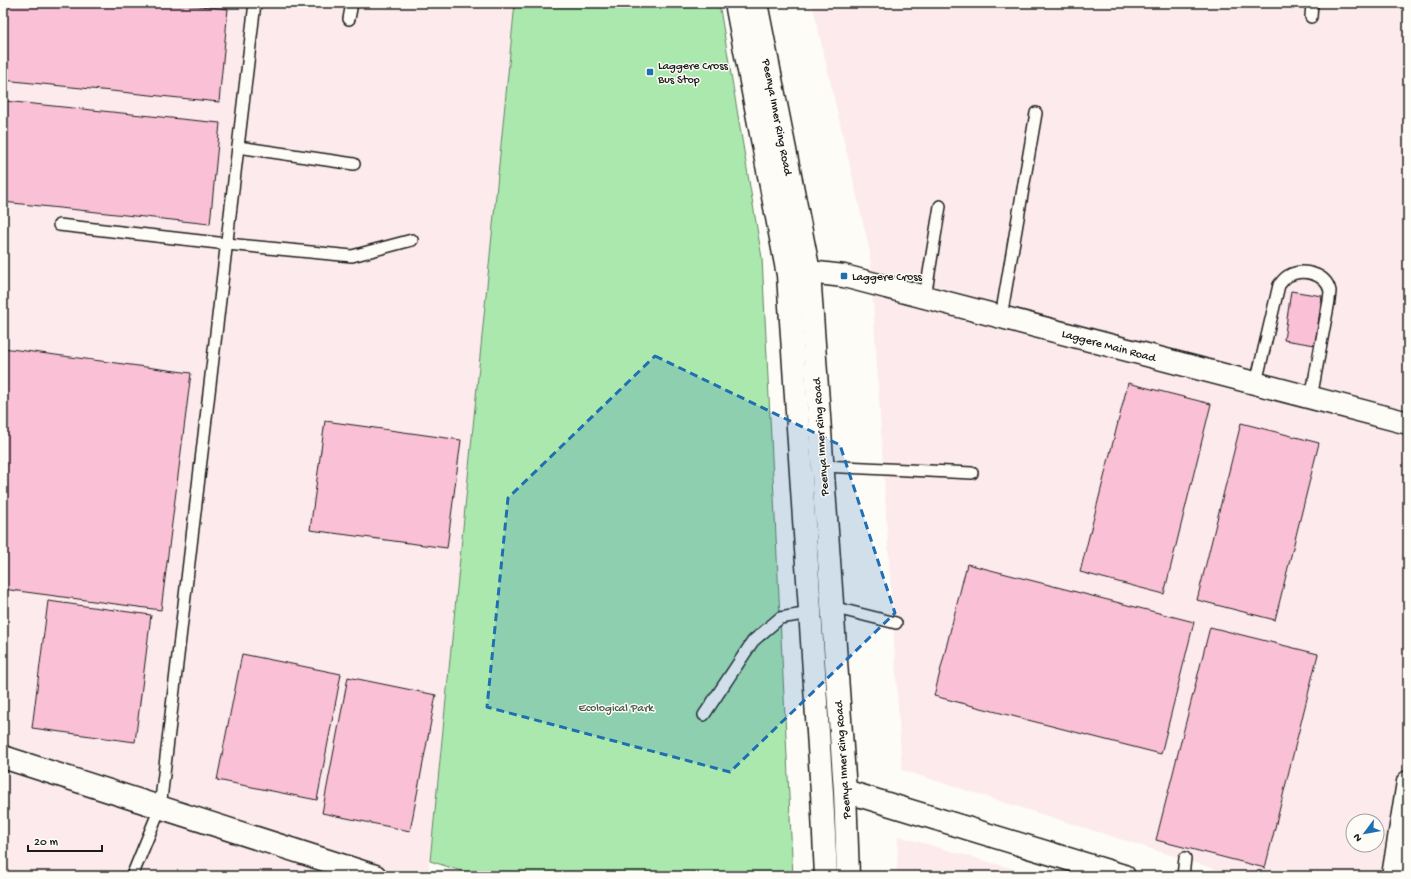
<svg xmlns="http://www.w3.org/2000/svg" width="1411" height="879" viewBox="0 0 1411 879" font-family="'Gochi Hand',sans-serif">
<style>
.built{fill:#fceaed;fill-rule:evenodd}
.green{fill:#abe8ae;stroke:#648265}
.building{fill:#fac1d6;stroke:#1c1c1c}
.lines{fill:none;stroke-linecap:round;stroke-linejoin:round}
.lane-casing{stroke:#1c1c1c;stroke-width:14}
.street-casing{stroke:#1c1c1c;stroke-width:25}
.secondary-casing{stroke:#1c1c1c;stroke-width:25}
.lane{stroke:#fdfcf7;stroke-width:11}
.street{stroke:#fdfcf7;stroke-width:22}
.secondary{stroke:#fdfcf7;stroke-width:22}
.marked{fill:#1f6fb2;fill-opacity:0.2;stroke:#1f6fb2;stroke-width:3;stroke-dasharray:8 5;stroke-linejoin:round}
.poi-dot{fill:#1f6fb2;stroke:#fdfcf7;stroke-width:1.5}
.labels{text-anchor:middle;stroke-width:3;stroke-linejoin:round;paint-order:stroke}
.poi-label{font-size:12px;fill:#1c1c1c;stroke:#fdfcf7;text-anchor:start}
.street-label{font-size:12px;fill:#1c1c1c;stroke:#fdfcf7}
.park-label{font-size:12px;fill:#475948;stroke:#fdfcf7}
</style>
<rect width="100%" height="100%" fill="#fdfcf7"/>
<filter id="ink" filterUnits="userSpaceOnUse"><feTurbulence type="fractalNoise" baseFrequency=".025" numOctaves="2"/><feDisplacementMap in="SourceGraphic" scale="8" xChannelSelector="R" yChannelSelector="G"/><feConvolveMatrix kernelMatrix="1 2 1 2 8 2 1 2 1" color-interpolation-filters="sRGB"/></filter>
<g filter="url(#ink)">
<g class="built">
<polygon points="3,3 515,3 428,876 3,876"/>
<path d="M812,3H1408V876H1237L902,770L870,252ZM1353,821H1377V845H1353Z"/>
<polygon points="898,836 1038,876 897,876"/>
</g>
<polygon class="green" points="515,3 719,3 762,258 793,876 477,876 430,861"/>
<g class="building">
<polygon points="3,3 172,3 228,9 219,102 3,80"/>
<polygon points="4,101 220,123 210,224 3,202"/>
<polygon points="1291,291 1322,296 1315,345 1284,340"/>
<polygon points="3,348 191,373 161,610 3,589"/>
<polygon points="1128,383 1211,404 1164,594 1080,572"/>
<polygon points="325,421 461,440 447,548 310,530"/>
<polygon points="1241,423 1319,443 1275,620 1197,600"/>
<polygon points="967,564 1194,622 1161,754 934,696"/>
<polygon points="48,601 151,615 135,742 32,728"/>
<polygon points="1210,627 1318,654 1265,868 1156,840"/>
<polygon points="242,654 341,674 317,800 217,780"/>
<polygon points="348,677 436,695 410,831 322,813"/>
</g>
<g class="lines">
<g class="lane-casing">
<g id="lane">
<polyline points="1311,17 1312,3"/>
<polyline points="349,19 352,3"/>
<polyline points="238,147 354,164"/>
<polyline points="59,225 227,244 352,256 412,240"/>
<polyline points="925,297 940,206"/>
<polyline points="1001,317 1036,113"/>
<path d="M1256,383L1279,285C1282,282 1284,278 1288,276C1302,268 1326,273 1330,291C1330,294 1329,298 1329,301L1311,398"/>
<polyline points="822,466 972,473"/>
<polyline points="832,607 896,623"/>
<polyline points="704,715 753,641 780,618 810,613"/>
<polyline points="132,876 160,808 255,3"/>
<polyline points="1183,876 1185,858"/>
</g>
</g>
<g class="street-casing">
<g id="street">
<polyline points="3,757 375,876"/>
<polyline points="845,791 1124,876"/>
</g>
</g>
<g class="secondary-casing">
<g id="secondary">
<polyline points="736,3 788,275 822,793 826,876"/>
<polyline points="756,3 809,272 845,791 848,876"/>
<polyline points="794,274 809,272 844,276 1408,423"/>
<polyline points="1393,876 1408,782"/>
</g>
</g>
<use href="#lane" class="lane"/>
<use href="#street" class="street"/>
<use href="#secondary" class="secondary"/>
</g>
</g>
<path class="marked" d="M655,356L840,445L895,613L730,772L487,707L508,498Z"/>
<g class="poi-dot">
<rect x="646" y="68" width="8" height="8" rx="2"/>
<rect x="840" y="272" width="8" height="8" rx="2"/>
</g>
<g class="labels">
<g class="poi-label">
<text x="658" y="69">Laggere Cross<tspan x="658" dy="14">Bus Stop</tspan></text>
<text x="852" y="280">Laggere Cross</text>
</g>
<g class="street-label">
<text transform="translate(778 117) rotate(79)" y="4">Peenya Inner Ring Road</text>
<text transform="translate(1109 345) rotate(15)" y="4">Laggere Main Road</text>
<text transform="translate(820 437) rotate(-94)" y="4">Peenya Inner Ring Road</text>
<text transform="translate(842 760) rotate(-94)" y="4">Peenya Inner Ring Road</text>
</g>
<g class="park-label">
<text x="616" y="711">Ecological Park</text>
</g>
</g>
<rect width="1411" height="879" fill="none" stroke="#fdfcf7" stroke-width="16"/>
<rect x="8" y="8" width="1395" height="863" fill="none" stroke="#1c1c1c" stroke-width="1.5" filter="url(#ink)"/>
<g transform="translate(1365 833) rotate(238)"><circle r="19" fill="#fdfcf7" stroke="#a3a29f"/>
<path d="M0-3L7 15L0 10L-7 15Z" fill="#1f6fb2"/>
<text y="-6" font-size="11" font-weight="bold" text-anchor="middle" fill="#1c1c1c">N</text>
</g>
<path d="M28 845v6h74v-6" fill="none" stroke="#1c1c1c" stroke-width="2"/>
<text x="34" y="845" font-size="12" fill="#1c1c1c" stroke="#fdfcf7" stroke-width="3" paint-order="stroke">20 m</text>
</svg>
